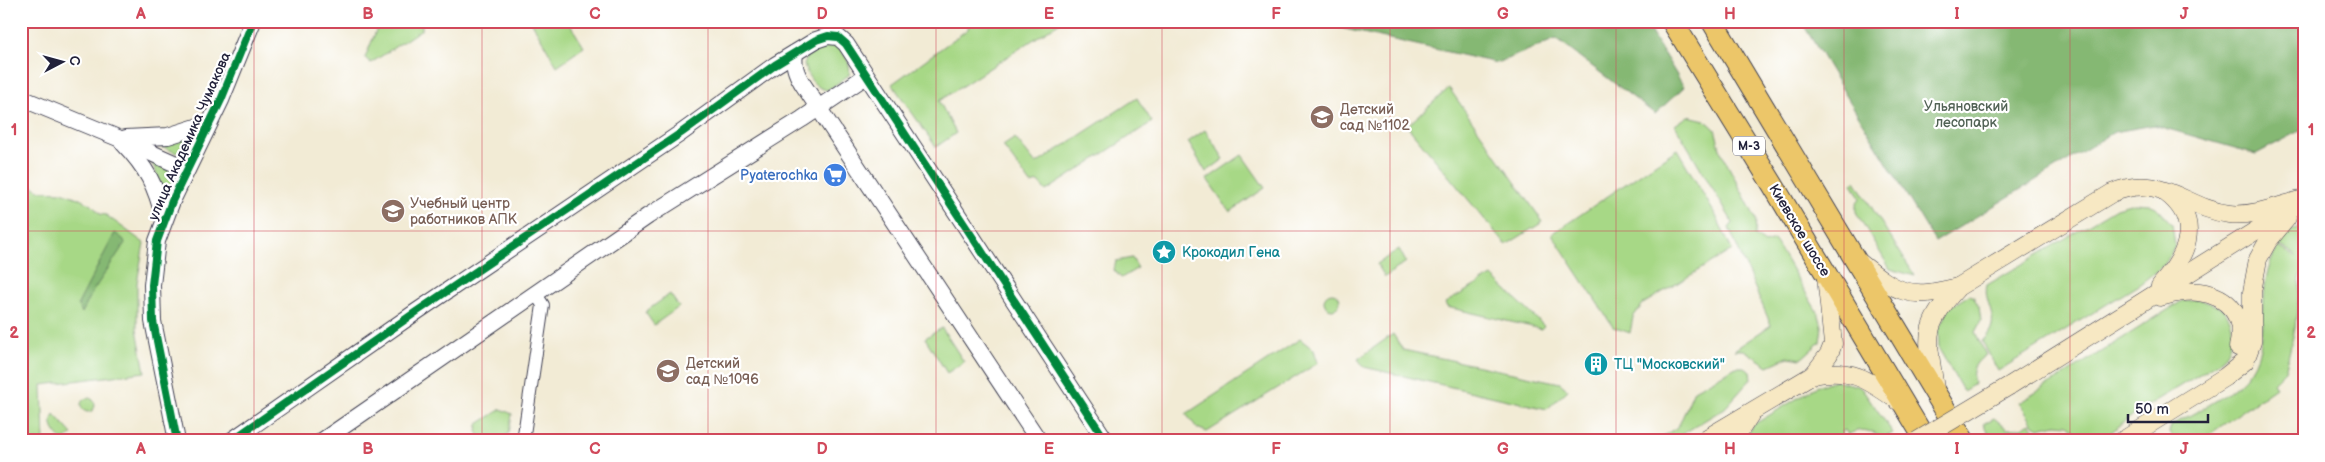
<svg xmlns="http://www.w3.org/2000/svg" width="2325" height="462" viewBox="0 0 2325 462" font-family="'Balsamiq Sans',sans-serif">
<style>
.green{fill:#a7d886;stroke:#647d60}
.forest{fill:#85b873;stroke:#546d57}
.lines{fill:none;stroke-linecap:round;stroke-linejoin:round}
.minor-casing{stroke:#414052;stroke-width:14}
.tertiary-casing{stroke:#414052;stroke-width:18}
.secondary-casing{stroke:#414052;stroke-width:19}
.trunk-casing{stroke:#414052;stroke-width:23}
.minor{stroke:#fff;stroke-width:12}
.tertiary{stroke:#fff;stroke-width:16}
.secondary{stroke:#f7e8c3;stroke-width:18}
.trunk{stroke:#ecc669;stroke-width:21}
.secondary-bridge-casing{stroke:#414052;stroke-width:19;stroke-linecap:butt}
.secondary-bridge{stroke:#f7e8c3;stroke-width:18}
.cycleway-casing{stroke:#fff;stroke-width:11}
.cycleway{stroke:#00873e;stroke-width:8}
.grid{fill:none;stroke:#d1495b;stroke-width:1;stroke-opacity:0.55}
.labels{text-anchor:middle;stroke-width:4.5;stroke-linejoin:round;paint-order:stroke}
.shield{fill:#fff;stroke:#646476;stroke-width:1}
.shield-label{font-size:12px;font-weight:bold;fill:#22223b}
.park-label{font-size:14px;fill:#516255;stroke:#fff}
.education-label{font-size:14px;fill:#785e54;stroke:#fff;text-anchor:start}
.street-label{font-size:14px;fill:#22223b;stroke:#fff}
.shop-label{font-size:14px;fill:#366cbe;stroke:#fff;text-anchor:end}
.culture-label{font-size:14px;fill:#0d838f;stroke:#fff;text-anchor:start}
.neatline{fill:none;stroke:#d1495b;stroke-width:2}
.grid-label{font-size:16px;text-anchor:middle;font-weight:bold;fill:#d1495b}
</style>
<rect width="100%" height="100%" fill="#fff"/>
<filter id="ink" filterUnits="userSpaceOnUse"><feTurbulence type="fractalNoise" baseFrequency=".02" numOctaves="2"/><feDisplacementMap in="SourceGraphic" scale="10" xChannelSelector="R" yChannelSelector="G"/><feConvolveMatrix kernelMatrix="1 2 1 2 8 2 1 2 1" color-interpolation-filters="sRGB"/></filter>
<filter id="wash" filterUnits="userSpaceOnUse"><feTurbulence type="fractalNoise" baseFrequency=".0096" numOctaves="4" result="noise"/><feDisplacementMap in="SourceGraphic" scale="20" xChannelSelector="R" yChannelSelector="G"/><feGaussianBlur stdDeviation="1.12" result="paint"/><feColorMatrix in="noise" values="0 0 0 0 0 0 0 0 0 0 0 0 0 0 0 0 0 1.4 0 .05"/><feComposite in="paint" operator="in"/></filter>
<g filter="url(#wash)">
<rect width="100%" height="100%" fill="#f2ebd5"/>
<g class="green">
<polygon points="380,21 422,21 422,29 371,63 365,58"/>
<polygon points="531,21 568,21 584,47 557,66"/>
<polygon points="969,21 1062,21 939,101 956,133 936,147 892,84 968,29"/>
<path d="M831,44L838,46C844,54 852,64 849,75L828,90C815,89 808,77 804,65L807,56Z"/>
<polygon points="1449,88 1543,222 1506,245 1407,126"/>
<polygon points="1137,98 1152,122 1046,191 1038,182 1031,184 1003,146 1015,138 1036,164"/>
<polygon points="1688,116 1705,120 1715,129 1721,152 1756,219 1755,236 1765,243 1774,240 1777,244 1819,315 1822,326 1820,342 1801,359 1788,357 1768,366 1744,350 1734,350 1771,325 1729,228 1733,223 1675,125"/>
<polygon points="1205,130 1224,159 1206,172 1188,142"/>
<polygon points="193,137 184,156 155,144"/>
<polygon points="1677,149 1716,216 1732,250 1643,304 1633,317 1630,333 1613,327 1552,234"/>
<polygon points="1242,155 1265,188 1230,212 1207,179"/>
<polygon points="152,162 177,174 166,199"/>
<polygon points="21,178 40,191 62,192 78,198 93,206 100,214 106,215 144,243 137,283 137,329 145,372 42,385 44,441 21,441"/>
<polygon points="1855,181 1915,276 1890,269 1856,212 1856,204 1860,198 1852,183"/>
<path d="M2134,203L2149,204L2156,207L2172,224L2175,245L2165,264L2140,284L1998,371L1982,341C2005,320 1982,304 1987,285L2116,208Z"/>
<path d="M2304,223V269L2300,279L2295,328L2285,371L2273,383L2276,387L2200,441H2175L2169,432L2171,426C2194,412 2226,399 2245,378C2278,341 2250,286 2279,247L2296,257V255L2279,245L2289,233Z"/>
<polygon points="1399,249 1406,262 1385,277 1377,264"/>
<polygon points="1132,258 1138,268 1121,278 1114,270 1116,261"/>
<polygon points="1492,276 1544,326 1541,329 1447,307 1445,303"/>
<circle cx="1332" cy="301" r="8"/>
<polygon points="670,294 679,307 654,325 645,312"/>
<path d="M1969,295L1973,296L1979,307L1981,321L1975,332L1986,355C1975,362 1969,372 1975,384L1963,391L1939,349L1938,329L1950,307Z"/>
<path d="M2198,299C2205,302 2214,304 2220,308C2240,321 2233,350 2218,363L2137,412L2100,441L2085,439L2068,425L2056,424L2039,428L2034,425L2019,403L2182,301Z"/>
<polygon points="942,328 964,362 947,373 925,338"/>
<polygon points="1393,334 1403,350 1560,383 1568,390 1547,409 1364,367 1358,359"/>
<polygon points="1300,339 1314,350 1318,363 1207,432 1197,428 1186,414"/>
<polygon points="1736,367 1744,367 1750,372 1751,379 1725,408 1671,441 1655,441 1676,428 1680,423 1694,390"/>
<path d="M1835,380L1858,386L1864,391L1893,433L1882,439C1872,430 1860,427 1848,435L1845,430L1841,432L1846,441H1742L1753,425L1816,387Z"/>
<circle cx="88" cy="405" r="7"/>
<polygon points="501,409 512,414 509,433 498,441 482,441 477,431 478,424"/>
<path d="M54,414L72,434L63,441C55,432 48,426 54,414Z"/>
<polygon points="1994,418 2007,429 2021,428 2030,423 2042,441 1993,441 1983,424"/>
</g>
<g class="forest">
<polygon points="1309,21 1644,21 1684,87 1655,114 1556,39 1497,63"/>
<polygon points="1801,21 2304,21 2304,129 2256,154 2154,125 2114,132 1935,242"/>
<polygon points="115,233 124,240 125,243 93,291 82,313 78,304"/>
</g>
</g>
<g filter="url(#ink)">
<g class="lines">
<g class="minor-casing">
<polyline id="minor" points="523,441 543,305 535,293"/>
</g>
<g class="tertiary-casing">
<g id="tertiary">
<path d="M795,53C793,65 796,73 802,83L1039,441"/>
<polyline points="21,98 118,138 187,169"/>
<polyline points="126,138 168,136 209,123"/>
<path d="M123,143C147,168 156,186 164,219"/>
<polyline points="177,441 153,321 152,285 157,241 172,201 221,100 253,21"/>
<polyline points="231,441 416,312 681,133 775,65 816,40 828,36 838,37 846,44 1106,441"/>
<polyline points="322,441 648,216 802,119 866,76"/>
</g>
</g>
<g class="secondary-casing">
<g id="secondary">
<path d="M1859,262C1898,293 1908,300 1958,287"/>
<path d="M2160,286C2185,258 2205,222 2166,193"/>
<path d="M2160,297C2172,294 2185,290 2199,292C2229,296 2246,317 2238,347"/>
<polyline points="1813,375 1829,354 1833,344 1826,276"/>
<polyline points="2009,386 2295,206"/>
<path d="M1935,389C1928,336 1920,329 1958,287L2112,193C2161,172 2184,208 2229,214C2253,217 2281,205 2304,199"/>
<path d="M1702,441L1813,375C1854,366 1872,383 1904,405"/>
<polyline points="1733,441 1750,415"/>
<polyline points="2122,441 2225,377 2245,361 2252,342 2252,292 2258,259 2268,241 2287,218"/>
</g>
</g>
<g class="trunk-casing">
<g id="trunk">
<polyline points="1672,21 1773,185 1926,441"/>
<polyline points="1712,21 1964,441"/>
</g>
</g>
<use href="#minor" class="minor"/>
<use href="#tertiary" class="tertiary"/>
<use href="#secondary" class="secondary"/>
<use href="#trunk" class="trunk"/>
<g class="secondary-bridge-casing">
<polyline id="secondary-bridge" points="1917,441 2009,386"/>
</g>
<use href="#secondary-bridge" class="secondary-bridge"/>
<g class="cycleway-casing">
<g id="cycleway">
<polyline points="177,441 153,321 152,285 157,241 172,201 221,100 253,21"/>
<polyline points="231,441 416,312 681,133 775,65 816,40 828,36 838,37 846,44 1106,441"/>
</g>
</g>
<use href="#cycleway" class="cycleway"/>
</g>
</g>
<path class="grid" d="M254,21V441M482,21V441M708,21V441M936,21V441M1162,21V441M1390,21V441M1616,21V441M1844,21V441M2070,21V441M21,231H2304"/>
<defs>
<g id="school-disc" transform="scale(1.25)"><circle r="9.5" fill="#8d6e63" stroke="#fff"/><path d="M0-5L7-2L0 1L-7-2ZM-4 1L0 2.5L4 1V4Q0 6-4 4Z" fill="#fff"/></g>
<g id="supermarket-disc" transform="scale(1.25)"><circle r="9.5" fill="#3f7fe0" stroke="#fff"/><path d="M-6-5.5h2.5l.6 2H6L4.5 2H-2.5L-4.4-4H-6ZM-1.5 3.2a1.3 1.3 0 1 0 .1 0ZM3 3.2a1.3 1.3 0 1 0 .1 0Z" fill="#fff"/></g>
<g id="sight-disc" transform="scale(1.25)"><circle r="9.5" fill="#0f9aa8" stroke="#fff"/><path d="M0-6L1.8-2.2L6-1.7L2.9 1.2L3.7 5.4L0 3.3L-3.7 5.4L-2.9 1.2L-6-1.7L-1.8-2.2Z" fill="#fff"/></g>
<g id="building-disc" transform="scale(1.25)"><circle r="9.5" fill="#0f9aa8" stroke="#fff"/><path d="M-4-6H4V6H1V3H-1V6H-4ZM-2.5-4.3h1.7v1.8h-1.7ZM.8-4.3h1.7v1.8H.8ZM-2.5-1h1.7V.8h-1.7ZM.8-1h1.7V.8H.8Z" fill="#fff"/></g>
</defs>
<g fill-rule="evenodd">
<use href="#school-disc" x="1322" y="117"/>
<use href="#supermarket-disc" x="835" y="175"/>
<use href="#school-disc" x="393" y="211"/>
<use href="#sight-disc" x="1164" y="252"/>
<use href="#building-disc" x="1596" y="364"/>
<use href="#school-disc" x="668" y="371"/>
</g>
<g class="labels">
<rect class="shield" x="1733" y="136.5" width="32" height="19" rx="4"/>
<g class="shield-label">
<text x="1749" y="150">М-3</text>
</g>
<g class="park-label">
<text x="1966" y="111">Ульяновский<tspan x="1966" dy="16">лесопарк</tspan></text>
</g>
<g class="education-label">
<text x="1340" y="114">Детский<tspan x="1340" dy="16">сад №1102</tspan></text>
<text x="410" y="208">Учебный центр<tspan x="410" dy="16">работников АПК</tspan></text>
<text x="686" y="368">Детский<tspan x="686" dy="16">сад №1096</tspan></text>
</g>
<g class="street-label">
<text transform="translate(189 136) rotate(-66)" y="5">улица Академика Чумакова</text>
<text transform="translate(1800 230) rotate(59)" y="5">Киевское шоссе</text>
</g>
<g class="shop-label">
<text x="818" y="180">Pyaterochka</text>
</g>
<g class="culture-label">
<text x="1182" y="257">Крокодил Гена</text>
<text x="1614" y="369">ТЦ "Московский"</text>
</g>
</g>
<rect width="2325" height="462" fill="none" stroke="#fff" stroke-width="55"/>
<g transform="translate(62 62) rotate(84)" stroke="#ffffff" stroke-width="4" paint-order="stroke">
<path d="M0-4L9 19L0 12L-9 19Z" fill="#22223b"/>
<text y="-8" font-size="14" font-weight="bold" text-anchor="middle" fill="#22223b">С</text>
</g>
<path d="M2128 414v8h80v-8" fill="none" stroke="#22223b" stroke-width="2.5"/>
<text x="2135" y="414" font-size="15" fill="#22223b" stroke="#ffffff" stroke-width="4" paint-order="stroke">50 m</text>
<rect x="28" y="28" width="2270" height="406" class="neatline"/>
<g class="grid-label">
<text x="141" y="19">A</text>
<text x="368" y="19">B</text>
<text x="595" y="19">C</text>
<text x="822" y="19">D</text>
<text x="1049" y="19">E</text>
<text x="1276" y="19">F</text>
<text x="1503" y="19">G</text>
<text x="1730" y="19">H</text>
<text x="1957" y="19">I</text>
<text x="2184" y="19">J</text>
<text x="14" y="135">1</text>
<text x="2311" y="135">1</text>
<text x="14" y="338">2</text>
<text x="2311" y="338">2</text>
<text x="141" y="454">A</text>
<text x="368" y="454">B</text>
<text x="595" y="454">C</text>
<text x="822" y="454">D</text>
<text x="1049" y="454">E</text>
<text x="1276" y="454">F</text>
<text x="1503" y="454">G</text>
<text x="1730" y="454">H</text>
<text x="1957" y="454">I</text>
<text x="2184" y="454">J</text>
</g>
</svg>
